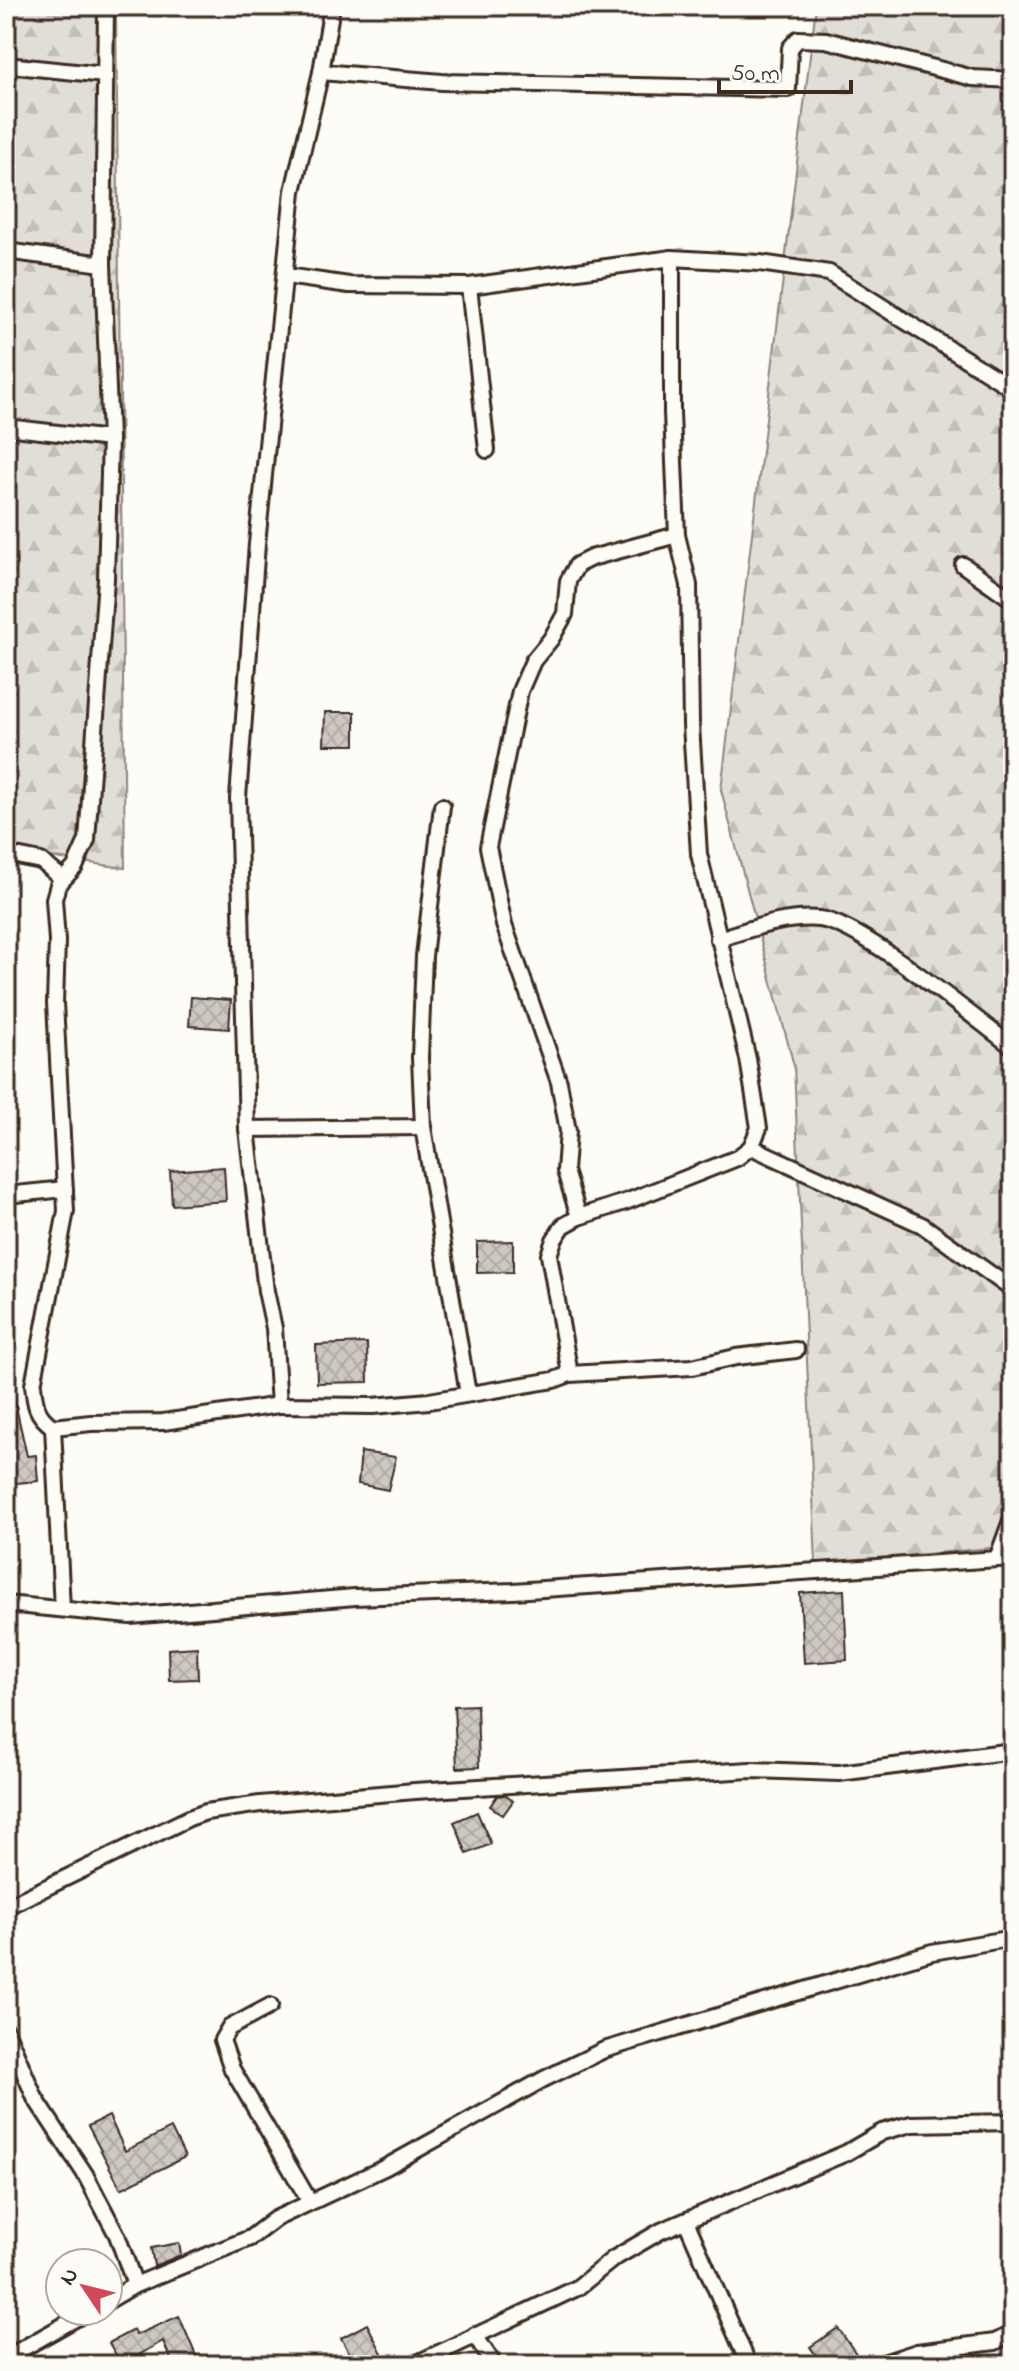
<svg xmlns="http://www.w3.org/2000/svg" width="1019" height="2371" viewBox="0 0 1019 2371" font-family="'Indie Flower',sans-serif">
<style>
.forest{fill:url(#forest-firs);stroke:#8e847a;stroke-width:2}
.building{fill:url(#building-cross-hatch);stroke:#3b2a1e;stroke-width:2}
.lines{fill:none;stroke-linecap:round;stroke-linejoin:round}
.street-casing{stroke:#3b2a1e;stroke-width:20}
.street{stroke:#fdfcf7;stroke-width:14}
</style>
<defs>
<pattern id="forest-firs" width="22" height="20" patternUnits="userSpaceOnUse" patternTransform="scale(2)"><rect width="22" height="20" fill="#e1ded7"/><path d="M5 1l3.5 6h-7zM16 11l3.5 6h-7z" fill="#c2bfb8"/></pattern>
<pattern id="building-cross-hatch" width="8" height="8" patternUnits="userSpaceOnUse" patternTransform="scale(2)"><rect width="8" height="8" fill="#cdc8c2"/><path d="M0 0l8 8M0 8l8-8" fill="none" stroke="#b1aca6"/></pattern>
</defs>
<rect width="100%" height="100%" fill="#fdfcf7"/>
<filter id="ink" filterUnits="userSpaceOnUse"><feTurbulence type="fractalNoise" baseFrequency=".0125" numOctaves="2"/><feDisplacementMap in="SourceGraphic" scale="16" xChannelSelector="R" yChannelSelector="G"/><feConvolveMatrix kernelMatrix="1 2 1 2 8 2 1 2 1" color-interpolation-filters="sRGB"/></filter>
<g filter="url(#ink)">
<g class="forest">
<polygon points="6,6 116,6 125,868 6,851"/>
<polygon points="816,6 1013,6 1013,1546 816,1564 794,1066 721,790"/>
</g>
<g class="building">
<polygon points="325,712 355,712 355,745 324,745"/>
<polygon points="191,997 231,1000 229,1029 189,1026"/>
<polygon points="224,1167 226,1201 172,1205 170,1171"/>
<polygon points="513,1241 513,1272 477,1273 477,1242"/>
<polygon points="367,1343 368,1382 317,1383 316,1345"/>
<polygon points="12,1389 27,1456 36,1455 38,1481 6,1484 6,1390"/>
<polygon points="361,1452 396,1457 388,1490 358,1484"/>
<polygon points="844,1590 847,1660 804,1663 800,1593"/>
<polygon points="197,1647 198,1679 169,1680 168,1649"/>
<polygon points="477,1705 479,1767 457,1768 454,1706"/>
<polygon points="505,1795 513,1801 503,1815 490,1806 497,1796"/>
<polygon points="477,1812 491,1844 467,1854 454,1822"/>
<polygon points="109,2116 125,2151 171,2128 185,2157 121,2189 88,2126"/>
<polygon points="179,2243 181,2255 154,2266 151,2248"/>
<polygon points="179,2316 200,2365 173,2365 163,2341 122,2365 109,2343 133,2330 136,2335"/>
<polygon points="367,2324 384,2357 370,2365 356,2365 341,2338"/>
<polygon points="838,2328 857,2355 844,2365 823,2365 810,2347"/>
</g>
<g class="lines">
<g class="street-casing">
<g id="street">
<polyline points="6,65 105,75"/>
<polyline points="321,72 442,82 788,89 790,48 798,39 826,40 973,78 1013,80"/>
<polyline points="6,251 103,264"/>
<polyline points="286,276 349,285 469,286 672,258 760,263 829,273 1013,389"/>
<polyline points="469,286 487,450"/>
<polyline points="6,427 110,439"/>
<polyline points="963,565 1013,600"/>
<polyline points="442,806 424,956 420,1058 423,1127 468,1394"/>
<polyline points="6,854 41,861 63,879"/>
<path d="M718,939C751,929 785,916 819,919C860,922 975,1019 1013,1047"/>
<polyline points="247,1129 423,1127"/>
<polyline points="751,1147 922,1225 1013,1290"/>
<polyline points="6,1195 65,1189"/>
<polyline points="579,1217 565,1171 568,1131 559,1082 504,925 488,847 520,691 533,661 551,639 565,614 568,581 577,565 591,558 677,535"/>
<polyline points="570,1374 549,1255 554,1240 563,1226 579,1217 628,1201 737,1158 751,1147 759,1128 748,1059 699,854 691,725 689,585 677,535 672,413 672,258"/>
<polyline points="279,1405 373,1406 429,1401 554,1380 570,1374 692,1367 736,1357 796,1350"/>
<polyline points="53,1427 91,1423 163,1422 279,1405 274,1328 266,1291 247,1129 238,798 257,544 293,191 321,72 332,6"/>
<polyline points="997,1559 1013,1515"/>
<polyline points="6,1604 130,1616 355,1597 513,1591 1013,1558"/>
<path d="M62,1609L53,1427C36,1415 35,1405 33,1385L66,1211L55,1003L57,941L54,899L58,885L75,867L87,840L106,579L110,439L103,264L106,6"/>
<polyline points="6,1907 189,1818 206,1812 260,1804 415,1791 750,1770 839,1773 1013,1751"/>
<polyline points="270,2006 229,2028 222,2040 232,2069 310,2202"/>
<polyline points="6,2030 35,2098 85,2174 117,2235 135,2285"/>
<polyline points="686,2221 749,2365"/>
<polyline points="108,2301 135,2285 250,2238 275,2219 386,2167 544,2079 604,2050 932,1952 1013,1938"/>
<polyline points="475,2335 494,2365"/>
<polyline points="6,2358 89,2311"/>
<polyline points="413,2365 577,2288 613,2259 661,2231 846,2153 882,2132 911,2124 1013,2122"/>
<polyline points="877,2365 917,2352 995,2342 1013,2333"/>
</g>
</g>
<use href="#street" class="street"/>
</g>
</g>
<rect width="1019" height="2371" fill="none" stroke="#fdfcf7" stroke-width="32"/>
<rect x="16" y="16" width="987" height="2339" fill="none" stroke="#3b2a1e" stroke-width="3" filter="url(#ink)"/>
<g transform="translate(84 2287) rotate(305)"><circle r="38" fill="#fdfcf7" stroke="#afa8a0" stroke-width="2"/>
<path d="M0-6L14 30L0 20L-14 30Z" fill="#d1495b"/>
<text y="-12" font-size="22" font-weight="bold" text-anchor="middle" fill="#3b2a1e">N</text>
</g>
<path d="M719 80v12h132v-12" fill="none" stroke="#3b2a1e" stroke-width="4"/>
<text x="731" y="80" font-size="24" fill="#3b2a1e" stroke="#fdfcf7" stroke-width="6" paint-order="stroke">50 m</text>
</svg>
